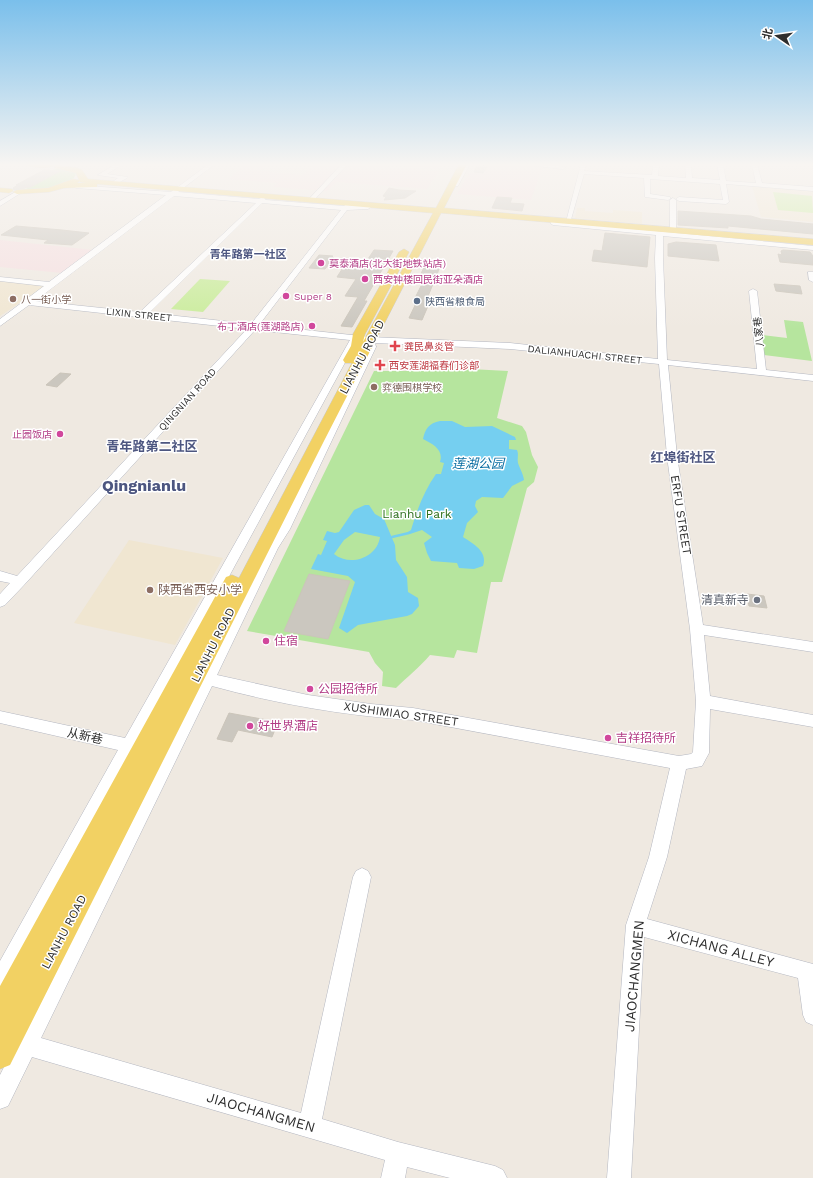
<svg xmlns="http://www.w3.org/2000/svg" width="813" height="1178" viewBox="0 0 813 1178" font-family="'Work Sans','Noto Sans SC',sans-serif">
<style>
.education{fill:#f0e6d1}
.medical{fill:#f5dfe0}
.green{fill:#b6e59e}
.pitch{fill:#c9ec9a}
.water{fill:#75cff0;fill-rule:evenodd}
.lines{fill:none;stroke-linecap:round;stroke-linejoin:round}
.stream{stroke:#75cff0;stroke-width:2.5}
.building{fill:#cbc7bf;stroke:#cbc5ba}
.minor-casing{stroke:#b4b7c1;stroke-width:1}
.major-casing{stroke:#c9c9c9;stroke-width:1}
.minor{fill:#fff;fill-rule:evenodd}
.major{fill:#f2d163;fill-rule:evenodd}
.hotel-dot{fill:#d1479c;stroke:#fff;stroke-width:1.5}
.education-dot{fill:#8d6e63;stroke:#fff;stroke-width:1.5}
.service-dot{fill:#5c6f8a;stroke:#fff;stroke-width:1.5}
.health-dot{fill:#e0444e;stroke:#fff;stroke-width:1.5}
.worship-dot{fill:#6b7280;stroke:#fff;stroke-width:1.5}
.labels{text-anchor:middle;stroke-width:3;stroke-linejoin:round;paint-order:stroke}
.far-hotel-label{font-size:10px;fill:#b23c85;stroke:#fff;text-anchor:start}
.far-education-label{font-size:10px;fill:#785e54;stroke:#fff;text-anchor:start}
.far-service-label{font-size:10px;fill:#4e5e75;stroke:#fff;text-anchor:start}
.far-street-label{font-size:10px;fill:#2e2e2e;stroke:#fff}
.far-health-label{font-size:10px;fill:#be3a42;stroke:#fff;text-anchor:start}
.far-neighbourhood-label{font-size:11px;font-weight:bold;fill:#4d5680;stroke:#fff}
.street-label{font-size:12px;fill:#2e2e2e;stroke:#fff}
.park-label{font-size:12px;fill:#2c6e1b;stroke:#fff}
.education-label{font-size:12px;fill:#785e54;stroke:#fff;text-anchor:start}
.worship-label{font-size:12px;fill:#5b616d;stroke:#fff;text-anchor:end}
.hotel-label{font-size:12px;fill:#b23c85;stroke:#fff;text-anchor:start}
.neighbourhood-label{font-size:13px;font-weight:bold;fill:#4d5680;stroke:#fff}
.water-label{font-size:13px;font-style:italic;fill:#0d6fa3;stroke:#fff}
.near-street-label{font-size:14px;fill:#2e2e2e;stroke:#fff}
.district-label{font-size:16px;font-weight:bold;fill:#4d5680;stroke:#fff}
</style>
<rect width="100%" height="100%" fill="#efe9e1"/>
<g class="education">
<polygon points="752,186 813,191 813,222 761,217"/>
<polygon points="577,208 585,208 585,211 613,213 613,210 642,212 642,224 575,218"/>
<polygon points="0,281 47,285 0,316"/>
<polygon points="129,540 223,558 175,645 74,623"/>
</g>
<g class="medical">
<polygon points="246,164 265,166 260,171 303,175 313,164 348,167 354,164 439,171 427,189 337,182 327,191 273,187 277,183 228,179"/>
<polygon points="377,164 443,164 439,169"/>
<polygon points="489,164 543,166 531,200 457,194 469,173 483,174"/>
<polygon points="0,240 93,250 62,273 0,267"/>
</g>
<g class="green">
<path d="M60,167L76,173C74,189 37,189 24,190L59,171L53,170Z"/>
<polygon points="784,320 803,322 812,361 764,355 761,335 787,338"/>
<path d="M413,366L508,371L497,418L522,426L526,432L532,455L538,467L534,482L527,488L502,582H491L477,653L457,650L454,658L430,655C419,668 407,677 396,688L382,686L383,672L375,663L369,652L247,631L374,371H408Z"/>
</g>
<g class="pitch">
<polygon points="773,192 812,196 813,213 778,210"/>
<polygon points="200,279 230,281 203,312 171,309"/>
</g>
<g class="water">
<path d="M440,421H452L465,427L492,426L515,437L516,440H509V449L517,450C519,454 517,458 518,463C520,469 523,473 524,480L512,486L503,498L482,497L476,501L475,506L478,512L467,523L463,537C474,544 488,552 483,566L474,569L459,568L457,563L431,561L427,553L424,543L432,537L422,530L410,534L408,532L411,530C417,510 424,491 436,474H441L444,463L440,462C444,450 433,444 423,439C425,429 429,423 440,421Z"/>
<path d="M365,505H369L375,514L384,519L395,545L396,560L407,577L408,592L418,598L419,606L412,614L407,616L358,625L347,633L339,628L355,582L348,576L311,569L318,554L321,555L327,541L323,540L327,531L335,533L339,532L354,510ZM355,532L380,537C377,558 350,567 334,554L344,540Z"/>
</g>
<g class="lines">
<polyline class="stream" points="392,537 409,533"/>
</g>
<g class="building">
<polygon points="478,164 489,164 483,173 474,172"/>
<polygon points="44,170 60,171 31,187 14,190 13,188 18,185 16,185"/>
<polygon points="389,188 399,190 416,191 405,198 384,200 386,197 383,196"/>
<polygon points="497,197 512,198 510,203 524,204 522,211 492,208"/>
<polygon points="678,211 751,216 761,219 813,224 813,234 728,226 728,228 678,225"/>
<polygon points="16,226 62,230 89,233 72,245 44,243 48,240 1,235"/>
<polygon points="605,233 650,237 647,267 592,261 594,250 602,251"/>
<polygon points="676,242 716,245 719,261 668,256 668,244"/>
<polygon points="374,250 393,251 364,301 367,301 352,327 341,326 358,297 345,296 356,279 337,277 346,263 364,265"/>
<polygon points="783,250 810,252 813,256 813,265 780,262 778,254 782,255 781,251"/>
<polygon points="319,255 333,256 332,257 334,258 325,269 309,268"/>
<polygon points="427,261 442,262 424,306 428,306 422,320 409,318 418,299 415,298 424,280 418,280"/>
<polygon points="774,284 800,286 802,294 776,291"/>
<polygon points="60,373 71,374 57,387 46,385"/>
<polygon points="309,574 350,581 328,639 284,631"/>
<polygon points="747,594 764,596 767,608 749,606"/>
<polygon points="229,713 278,722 272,737 238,730 232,742 217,739"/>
</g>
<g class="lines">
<g class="minor-casing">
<g id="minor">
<polygon points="65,164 72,164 66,168 62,168 62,166"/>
<polygon points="116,164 123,164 107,174 128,177 127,178 114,185 111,183 118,178 98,175"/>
<path d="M209,164H215L178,192L259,199L263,197L266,200L344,206L347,204C354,208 364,203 371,207L368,209L347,210L259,325L370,337L510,343L658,359L655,258L656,235L553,225L550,223L553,221L566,222L581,164L586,165L584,171L652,175L653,164H659L658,176L686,178L685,164H691L692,178L720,180L717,164H723L726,181L756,183L752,165L757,164L762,183L813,187V191L726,184L729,202L726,204L679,201L676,199L679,197L723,200L720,184L650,179V194L670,197V199L668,200L645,197L644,178L584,174L570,223L813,246V250L663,236V258L667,360L757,369L749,291L753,289L757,291L766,370L813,375V381L668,365L677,456L703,625L813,642V652L704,635L710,696L813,715V727L710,709L709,753L702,766L686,769L667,857L647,919L813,964V1025L806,1022L803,1015L798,978L644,937L631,1178H607L626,925L649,857L670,768L413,720C346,716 277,704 212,686L41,1038L301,1113L353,877L356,871L362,868L368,871L371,877L322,1119L398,1142L495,1166L503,1170L507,1178H450L407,1167L405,1178H381L385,1160L32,1057L8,1106L0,1109V1075L199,682L175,676L140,741L145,747L143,752L134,753L7,987L0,990V961L118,750L0,723V711L125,738L350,340L255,330L25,584L5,605L0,607V594L10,583L0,581V571L17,576L247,329L29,305L0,326V319L44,286L0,281V277L49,282L166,195L76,188L74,187V185L171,192ZM174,196L256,203L140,312L35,301ZM262,203L341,210L251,324L149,313ZM359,341L366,342L368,347L278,529L266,548L204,672L181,665L354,346ZM375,343L510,349L659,364L667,456L690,629L696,701L693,752L691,754L679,756L413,708L371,704L308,695L217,675L278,548L290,529L376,347Z"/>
<polygon points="342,164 348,164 314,200 310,200 310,198"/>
<polygon points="464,164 470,164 458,186 454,186"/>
<polygon points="519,164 542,164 566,167 563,169"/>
<polygon points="19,190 24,191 0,206 0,201"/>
<polygon points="673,198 676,200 676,230 673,232 670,230 670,200"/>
<polygon points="808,272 813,272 813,282 809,280"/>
</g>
</g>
<g class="major-casing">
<g id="major">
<path d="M25,164H54L55,165C49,169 31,168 25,164Z"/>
<path d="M55,164L78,168L82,170L88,179L436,208L459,164H467L444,208L813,239V245L441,213L325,439L10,1065L0,1069V986L226,577L232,575L239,578L352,363H345L343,360L351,346L353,334L399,252L404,249L409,252L365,334L363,342L433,213L97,184V187H94L64,188L49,192L17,194L13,192L17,190L48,188L73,179L79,180L76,173L55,168ZM80,181V182L86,183H77Z"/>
<polygon points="0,188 12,189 13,191 9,193 0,192"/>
</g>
</g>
<use href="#minor" class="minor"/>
<use href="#major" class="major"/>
</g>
<linearGradient id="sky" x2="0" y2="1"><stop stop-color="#7abfeb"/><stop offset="0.5" stop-color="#f8f5f2"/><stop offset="1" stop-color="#f8f5f2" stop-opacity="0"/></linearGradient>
<rect width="813" height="329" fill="url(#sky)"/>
<g class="hotel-dot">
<circle cx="321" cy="263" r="4"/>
<circle cx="365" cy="279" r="4"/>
<circle cx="286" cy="296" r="4"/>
<circle cx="312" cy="326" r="4"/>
<circle cx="60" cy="434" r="4"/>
<circle cx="266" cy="641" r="4"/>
<circle cx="310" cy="689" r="4"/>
<circle cx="250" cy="726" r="4"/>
<circle cx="608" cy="738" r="4"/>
</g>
<g class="education-dot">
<circle cx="13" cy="299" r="4"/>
<circle cx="374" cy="387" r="4"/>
<circle cx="150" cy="590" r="4"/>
</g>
<circle class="service-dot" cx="417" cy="301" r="4"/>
<g class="health-dot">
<path d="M393 340h4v4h4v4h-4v4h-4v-4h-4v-4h4z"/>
<path d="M378 359h4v4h4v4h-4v4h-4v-4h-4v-4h4z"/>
</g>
<circle class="worship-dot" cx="757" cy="600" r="4"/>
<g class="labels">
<g class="far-hotel-label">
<text x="329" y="267">莫泰酒店(北大街地铁站店)</text>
<text x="373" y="283">西安钟楼回民街亚朵酒店</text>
<text x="294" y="300">Super 8</text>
<text x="304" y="330" text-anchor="end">布丁酒店(莲湖路店)</text>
<text x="52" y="438" text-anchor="end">止园饭店</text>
</g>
<g class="far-education-label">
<text x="21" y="303">八一街小学</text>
<text x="382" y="391">弈德围棋学校</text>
</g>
<g class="far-service-label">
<text x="425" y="305">陕西省粮食局</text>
</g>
<g class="far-street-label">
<text transform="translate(139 314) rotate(6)" y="4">LIXIN STREET</text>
<text transform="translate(758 332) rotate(-96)" y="4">八家巷</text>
<text transform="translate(585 354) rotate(6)" y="4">DALIANHUACHI STREET</text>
<text transform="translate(187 399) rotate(-48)" y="4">QINGNIAN ROAD</text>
</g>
<g class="far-health-label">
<text x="404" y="350">龚民鼻炎管</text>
<text x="389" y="369">西安莲湖福春们诊部</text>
</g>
<g class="far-neighbourhood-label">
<text x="248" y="258">青年路第一社区</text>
</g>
<g class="street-label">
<text transform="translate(362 357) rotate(-62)" y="4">LIANHU ROAD</text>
<text transform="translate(681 515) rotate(81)" y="4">ERFU STREET</text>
<text transform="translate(213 645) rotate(-63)" y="4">LIANHU ROAD</text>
<text transform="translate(401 714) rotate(8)" y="4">XUSHIMIAO STREET</text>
<text transform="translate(85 736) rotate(12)" y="4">从新巷</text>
<text transform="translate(64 932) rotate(-62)" y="4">LIANHU ROAD</text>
</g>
<g class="park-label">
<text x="417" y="518">Lianhu Park</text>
</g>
<g class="education-label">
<text x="158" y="594">陕西省西安小学</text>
</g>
<g class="worship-label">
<text x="749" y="604">清真新寺</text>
</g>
<g class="hotel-label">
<text x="274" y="645">住宿</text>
<text x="318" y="693">公园招待所</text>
<text x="258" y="730">好世界酒店</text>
<text x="616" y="742">吉祥招待所</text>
</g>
<g class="neighbourhood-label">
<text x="152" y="451">青年路第二社区</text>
<text x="683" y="462">红埠街社区</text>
</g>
<g class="water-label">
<text x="478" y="468">莲湖公园</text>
</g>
<g class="near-street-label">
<text transform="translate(721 948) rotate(15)" y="5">XICHANG ALLEY</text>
<text transform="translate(634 976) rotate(-85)" y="5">JIAOCHANGMEN</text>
<text transform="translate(261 1112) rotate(16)" y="5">JIAOCHANGMEN</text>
</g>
<g class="district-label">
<text x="144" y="491">Qingnianlu</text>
</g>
</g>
<g transform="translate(777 36) rotate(283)" stroke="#ffffff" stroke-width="3" paint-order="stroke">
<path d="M0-3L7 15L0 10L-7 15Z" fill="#2e2e2e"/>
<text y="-6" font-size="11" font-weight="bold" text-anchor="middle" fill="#2e2e2e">北</text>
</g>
</svg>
